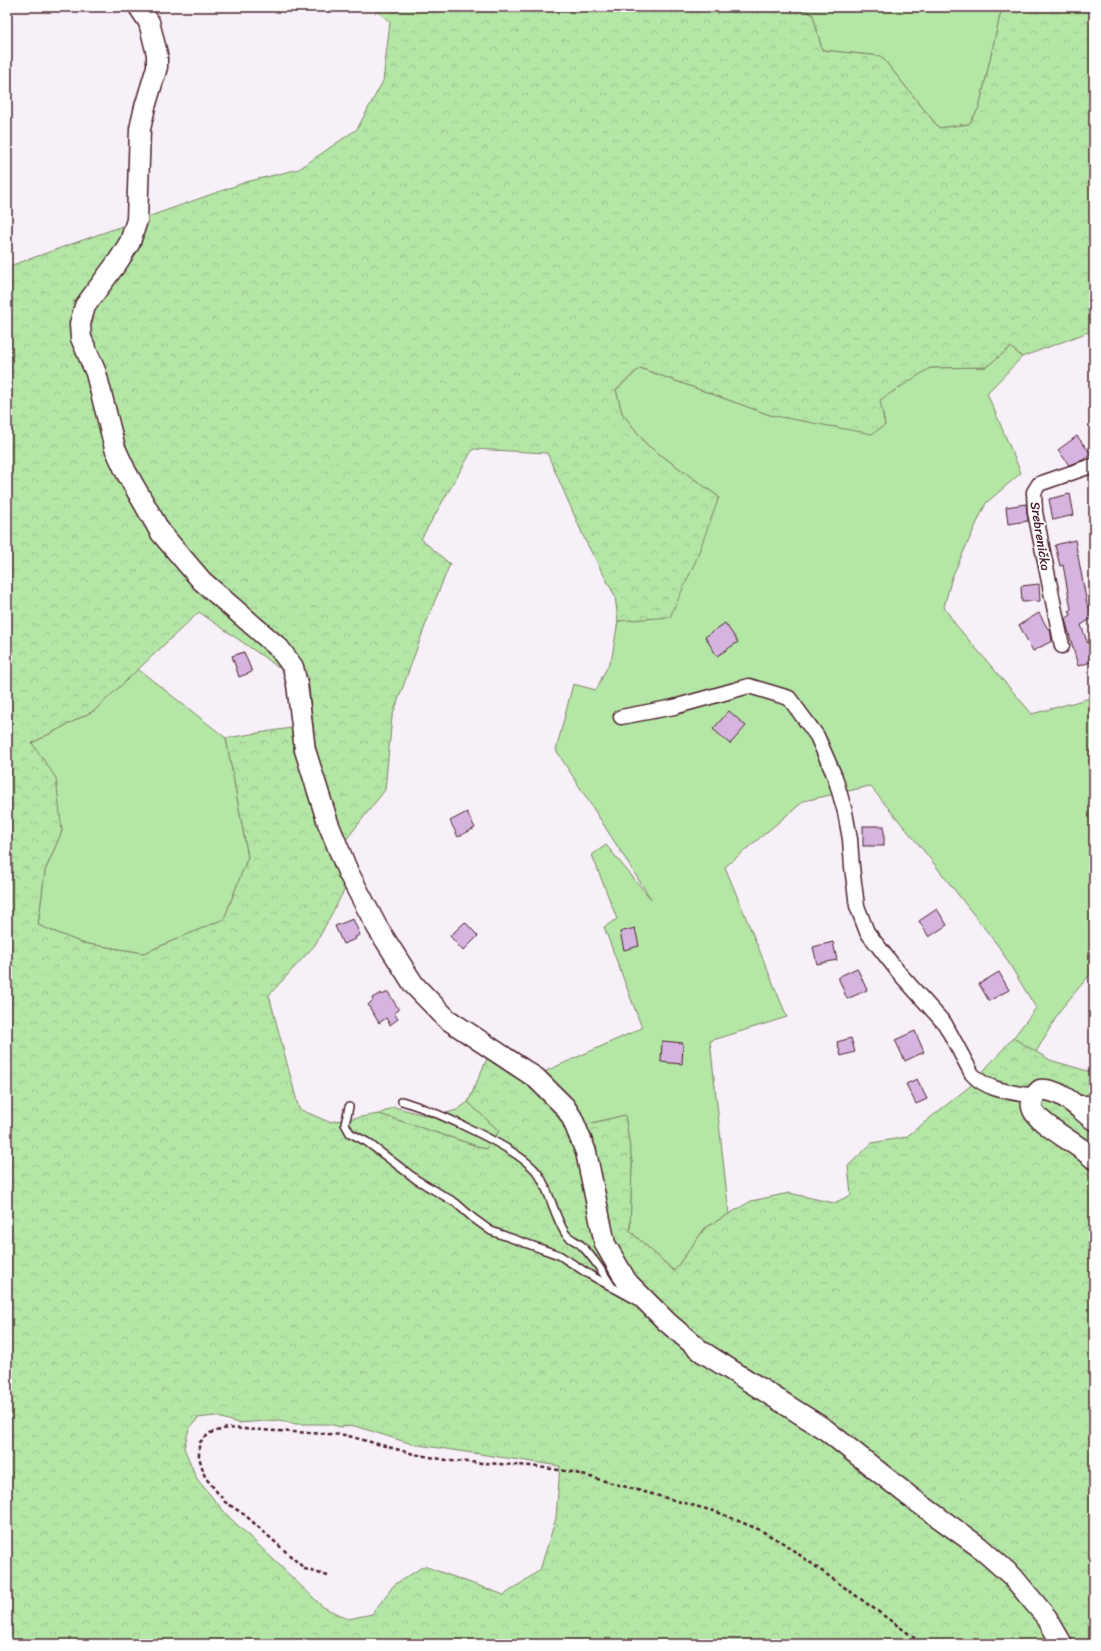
<svg xmlns="http://www.w3.org/2000/svg" width="1101" height="1651" viewBox="0 0 1101 1651" font-family="Sriracha,sans-serif">
<style>
.grass{fill:#b4e6a6;stroke:#7f8268}
.forest{fill:url(#forest-crowns);stroke:#7f8268;fill-rule:evenodd}
.building{fill:#d5b5e0;stroke:#4a1f2b}
.lines{fill:none;stroke-linecap:round;stroke-linejoin:round}
.lane-casing{stroke:#4a1f2b;stroke-width:10}
.street-casing{stroke:#4a1f2b;stroke-width:17}
.secondary-casing{stroke:#4a1f2b;stroke-width:23}
.path{stroke:#4a1f2b;stroke-width:2.5;stroke-dasharray:4 3;stroke-linecap:butt}
.lane{stroke:#fff;stroke-width:7}
.street{stroke:#fff;stroke-width:14}
.secondary{stroke:#fff;stroke-width:20}
.labels{text-anchor:middle;stroke-width:3.5;stroke-linejoin:round;paint-order:stroke}
.street-label{font-size:13px;fill:#4a1f2b;stroke:#fff}
</style>
<defs>
<pattern id="forest-crowns" width="20" height="18" patternUnits="userSpaceOnUse"><rect width="20" height="18" fill="#b4e6a6"/><path d="M2 6a3 3 0 1 1 6 0M12 15a3 3 0 1 1 6 0" fill="none" stroke="#9cc58f"/></pattern>
</defs>
<rect width="100%" height="100%" fill="#f7f0f9"/>
<filter id="ink" filterUnits="userSpaceOnUse"><feTurbulence type="fractalNoise" baseFrequency=".025" numOctaves="2"/><feDisplacementMap in="SourceGraphic" scale="8" xChannelSelector="R" yChannelSelector="G"/><feConvolveMatrix kernelMatrix="1 2 1 2 8 2 1 2 1" color-interpolation-filters="sRGB"/></filter>
<g filter="url(#ink)">
<g class="grass">
<polygon points="799,7 1002,7 979,108 969,124 939,128 881,56 822,50 813,15"/>
<polygon points="1011,347 1022,357 987,393 1021,473 986,503 952,577 944,607 956,625 1032,714 1094,697 1094,970 1061,1009 1036,1052 1013,1038 1036,1008 999,947 924,851 870,786 804,801 725,867 787,1017 710,1041 729,1214 705,1228 674,1271 630,1231 632,1162 625,1115 584,1125 567,1096 544,1072 642,1028 604,927 617,919 592,855 606,845 651,899 556,750 573,684 596,690 612,657 618,621 670,616 719,497 647,445 622,413 616,390 640,368 770,415 885,425 879,400 930,368 986,367"/>
<polygon points="138,669 226,738 248,857 224,919 144,953 82,943 38,925 45,871 62,831 32,743 95,710"/>
<polygon points="468,1102 499,1131 486,1149 379,1114 394,1107 432,1117 457,1110"/>
</g>
<path class="forest" d="M372,7H799L813,15L822,50L881,56L939,128L969,124L979,108L1002,7H1094V330L1022,357L1011,347L986,367L930,368L880,400L885,425L872,434L770,415L640,368L616,390L622,413L647,445L719,497L696,560L670,617L618,621L615,596L586,542L547,453L473,449L421,539L450,564L429,615L392,717L385,790L345,841L316,755L308,676L281,669L199,612L95,710L32,743L56,778L62,831L45,871L38,925L82,943L144,953L224,919L248,857L226,738L291,728C299,783 324,836 346,887L315,945L269,995L299,1109L329,1122L379,1114L486,1149L499,1131L468,1102L489,1054L584,1125L625,1115L632,1162L630,1231L674,1271L705,1228L751,1201L789,1193L834,1203L851,1195L848,1166L872,1143L906,1137L969,1087L1013,1038L1050,1060L1094,1073V1644H7V267L246,182L299,169L357,129L383,81L390,22ZM215,1416L238,1423L279,1420L296,1424H328L341,1427L355,1426L412,1444L560,1466L556,1518L540,1570L504,1595L424,1566L394,1585L372,1614L348,1619L323,1607L227,1515L197,1479L184,1448L189,1429L198,1418Z"/>
<g class="building">
<polygon points="1077,436 1091,454 1083,460 1069,465 1058,450"/>
<polygon points="1070,494 1074,515 1053,520 1049,499"/>
<polygon points="1026,504 1028,521 1008,524 1006,507"/>
<polygon points="1075,540 1087,604 1094,615 1094,617 1081,625 1088,644 1094,641 1094,661 1078,666 1065,619 1071,615 1069,611 1071,609 1063,565 1060,566 1055,545"/>
<polygon points="1039,584 1040,601 1022,602 1021,586"/>
<polygon points="1039,613 1048,629 1050,628 1052,641 1033,651 1019,625"/>
<polygon points="725,623 738,642 717,656 705,637"/>
<polygon points="244,652 252,672 239,677 232,656"/>
<polygon points="729,711 746,726 730,744 713,729"/>
<polygon points="467,812 475,828 458,837 450,821"/>
<rect x="863" y="826" width="21" height="20"/>
<polygon points="937,909 947,925 929,937 919,921"/>
<polygon points="353,919 360,935 355,937 356,939 343,944 335,926"/>
<polygon points="465,922 478,936 463,951 450,936"/>
<polygon points="635,928 639,946 624,950 620,932"/>
<polygon points="833,942 837,960 817,964 813,947"/>
<polygon points="857,968 867,990 847,999 838,977"/>
<polygon points="999,972 1009,990 989,1001 979,984"/>
<polygon points="388,992 399,1010 394,1013 398,1019 390,1025 386,1018 379,1023 368,1005 373,1000 372,998 381,993 382,995"/>
<polygon points="915,1031 924,1052 905,1061 895,1040"/>
<polygon points="851,1038 855,1052 841,1056 837,1042"/>
<polygon points="662,1041 683,1043 682,1064 661,1062"/>
<polygon points="917,1079 927,1099 916,1104 906,1084"/>
</g>
<g class="lines">
<g class="lane-casing">
<g id="lane">
<path d="M402,1101C434,1111 521,1148 539,1175C550,1192 554,1215 565,1233C569,1239 577,1241 582,1246C594,1259 603,1272 612,1287"/>
<polyline points="349,1107 345,1124 350,1133 367,1142 417,1180 456,1203 473,1218 491,1231 559,1255 590,1275 632,1298"/>
</g>
</g>
<g class="street-casing">
<g id="street">
<polyline points="1062,646 1035,512 1034,492 1039,484 1094,465"/>
<path d="M621,717L674,707L749,686L789,698L817,736L835,777L845,812L850,839L852,867L857,906L867,932L900,974L945,1024L972,1074C987,1091 1012,1092 1034,1096"/>
<polyline points="1072,1103 1094,1103"/>
</g>
</g>
<g class="secondary-casing">
<g id="secondary">
<polyline points="139,7 149,22 157,54 157,67 145,107 140,129 137,220 130,242 119,260 85,306 80,324 81,338 96,373 115,448 126,472 161,533 202,581 279,648 293,667 297,684 305,750 328,823 348,872 377,927 414,985 447,1019 536,1078 565,1107 572,1118 586,1152 605,1244 627,1282 667,1322 701,1351 826,1430 909,1496 978,1546 1012,1576 1047,1618 1062,1644"/>
<path d="M1094,1120C1079,1109 1060,1088 1040,1090C1033,1096 1029,1103 1034,1112C1041,1125 1081,1146 1094,1159"/>
</g>
</g>
<polyline class="path" points="328,1576 305,1569 245,1515 225,1502 205,1477 199,1457 199,1443 210,1433 227,1428 345,1435 414,1454 452,1461 531,1466 572,1472 717,1512 760,1530 783,1543 923,1644"/>
<use href="#lane" class="lane"/>
<use href="#street" class="street"/>
<use href="#secondary" class="secondary"/>
</g>
</g>
<g class="labels">
<g class="street-label">
<text transform="translate(1041 536) rotate(81)" y="5">Srebrenička</text>
</g>
</g>
<rect width="1101" height="1651" fill="none" stroke="#fff" stroke-width="24"/>
<rect x="12" y="12" width="1077" height="1627" fill="none" stroke="#4a1f2b" stroke-width="1.5" filter="url(#ink)"/>
</svg>
